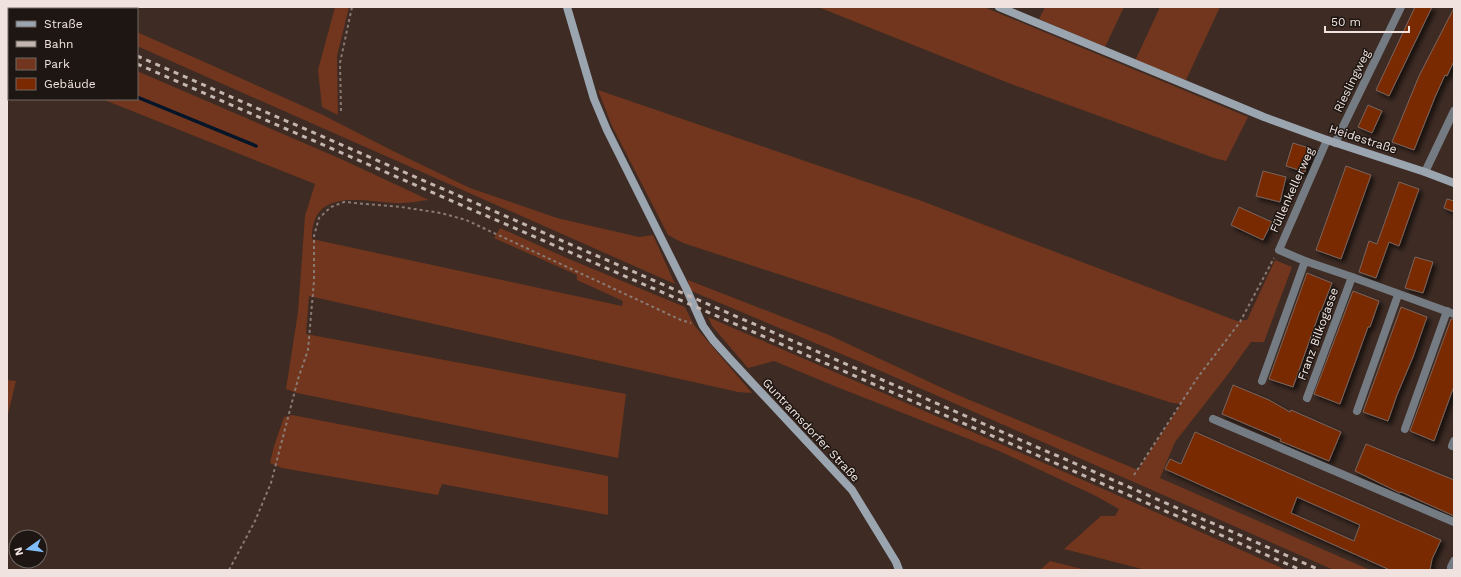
<svg xmlns="http://www.w3.org/2000/svg" width="1461" height="577" viewBox="0 0 1461 577" font-family="'Work Sans',sans-serif">
<style>
.green{fill:#71361d}
.lines{fill:none;stroke-linecap:round;stroke-linejoin:round}
.stream{stroke:#021529;stroke-width:3.5}
.building{fill:#7a2900;stroke:#7a655d;fill-rule:evenodd;filter:url(#shadow)}
.path{stroke:#8a7a74;stroke-width:2;stroke-dasharray:3 3;stroke-linecap:butt}
.street{stroke:#747b82;stroke-width:8}
.secondary{stroke:#9aa5b0;stroke-width:8}
.rail{stroke:#c3b5b0;stroke-width:3;stroke-dasharray:5 5;stroke-linecap:butt}
.labels{text-anchor:middle;stroke-width:3;stroke-linejoin:round;paint-order:stroke}
.street-label{font-size:12px;fill:#f0e3df;stroke:#1e1612}
</style>
<defs>
<filter id="shadow"><feDropShadow dx="3.5" dy="3.5" stdDeviation="2" flood-color="#0009"/></filter>
</defs>
<rect width="100%" height="100%" fill="#3d2b24"/>
<g class="green">
<polygon points="335,7 349,7 337,56 338,115 322,107 318,70"/>
<polygon points="818,7 984,7 1248,117 1226,161 1214,158 1011,84"/>
<polygon points="1045,7 1124,7 1105,47 1039,19"/>
<polygon points="1160,7 1220,7 1186,80 1135,61"/>
<polygon points="137,32 323,115 395,152 470,188 557,218 639,237 653,235 675,284 137,46"/>
<path d="M137,71L341,159L429,200C418,201 406,204 395,203C361,201 311,188 312,239L622,306L623,301L577,280V275L494,238L500,228L569,259L685,307L694,325L752,393L738,392L309,296L306,334L626,394L618,458L297,393L286,389L298,312L305,216L315,184L102,99H137Z"/>
<polygon points="598,90 919,200 1237,321 1247,320 1275,260 1292,267 1264,342 1251,342 1229,373 1175,442 1160,478 1370,570 1334,570 858,361 689,290 688,280 829,335 953,393 1138,470 1181,404 1172,403 683,243 668,235 612,126"/>
<path d="M708,317C901,401 1094,484 1286,570H1146L1064,549L1101,516H1115L1119,509L1094,495L999,451L837,387L774,361L748,368L712,326Z"/>
<polygon points="8,380 16,381 7,418 7,385"/>
<polygon points="292,415 608,476 608,515 442,484 438,495 282,468 270,463 274,446 284,417"/>
<polygon points="1050,561 1086,570 1040,570"/>
</g>
<g class="lines">
<g class="stream">
<polyline points="7,44 9,44"/>
<polyline points="137,97 256,146"/>
</g>
</g>
<g class="building">
<polygon points="1415,7 1432,7 1389,96 1376,90"/>
<polygon points="1454,8 1454,61 1447,76 1445,75 1435,97 1414,150 1392,142 1419,76"/>
<polygon points="1368,105 1382,111 1372,133 1358,127"/>
<polygon points="1293,143 1312,149 1305,172 1286,166"/>
<polygon points="1346,166 1371,175 1341,259 1316,250"/>
<polygon points="1263,171 1286,177 1280,202 1256,196"/>
<polygon points="1399,182 1419,189 1399,246 1389,242 1376,278 1359,272 1369,241 1377,244"/>
<polygon points="1447,199 1454,201 1454,212 1444,208"/>
<polygon points="1239,207 1272,222 1263,240 1231,225"/>
<polygon points="1415,257 1433,262 1423,293 1405,288"/>
<polygon points="1307,273 1332,283 1321,311 1320,311 1293,387 1269,379"/>
<polygon points="1353,291 1379,301 1370,327 1368,327 1340,404 1314,394"/>
<polygon points="1401,307 1427,317 1413,357 1397,395 1388,421 1363,412"/>
<polygon points="1451,319 1454,319 1454,386 1434,441 1410,431"/>
<polygon points="1233,385 1269,400 1290,412 1291,410 1341,432 1329,461 1280,441 1281,439 1222,414"/>
<path d="M1195,432L1441,540L1432,559L1430,570H1390L1165,469L1170,459L1181,464ZM1297,497L1360,525L1354,541L1291,513Z"/>
<polygon points="1366,444 1454,480 1454,516 1401,492 1400,493 1398,492 1355,471"/>
</g>
<g class="lines">
<g class="path">
<polyline points="341,111 340,63 352,7"/>
<polyline points="1134,475 1198,377 1240,322 1274,258"/>
<polyline points="229,570 255,521 271,483 298,379 308,350 314,281 314,236 319,218 331,207 344,202 401,207 441,213 466,220 681,320 691,323"/>
<polyline points="1062,570 1064,570"/>
</g>
<g class="street">
<polyline points="1327,140 1279,250 1305,261 1352,277 1454,314"/>
<polyline points="1335,143 1401,7"/>
<polyline points="1425,172 1454,111"/>
<polyline points="1262,381 1305,261"/>
<polyline points="1307,398 1352,277"/>
<polyline points="1357,411 1398,295"/>
<polyline points="1213,419 1454,522"/>
<polyline points="1405,429 1447,311"/>
<polyline points="1452,446 1454,441"/>
<polyline points="1451,567 1454,561"/>
</g>
<g class="secondary">
<polyline points="567,7 594,99 607,130 686,288 703,326 713,340 730,359 852,490 896,562 899,570"/>
<polyline points="999,7 1264,117 1327,140 1425,172 1454,183"/>
</g>
<g class="rail">
<polyline points="24,7 29,9"/>
<polyline points="7,8 10,9"/>
<polyline points="137,56 1320,570"/>
<polyline points="137,64 1301,570"/>
</g>
</g>
<g class="labels">
<g class="street-label">
<text transform="translate(1352 81) rotate(-64)" y="4">Rieslingweg</text>
<text transform="translate(1363 139) rotate(18)" y="4">Heidestraße</text>
<text transform="translate(1292 190) rotate(-66)" y="4">Füllenkellerweg</text>
<text transform="translate(1318 334) rotate(-70)" y="4">Franz Bilkogasse</text>
<text transform="translate(811 430) rotate(47)" y="4">Guntramsdorfer Straße</text>
</g>
</g>
<rect width="1461" height="577" fill="none" stroke="#f0e3df" stroke-width="16"/>
<rect x="8" y="8" width="130" height="92" fill="#1e1612" stroke="#726864"/>
<rect x="16" y="21" width="20" height="6" fill="#9aa5b0" stroke="#726864"/>
<text x="44" y="28" font-size="12" fill="#f0e3df">Straße</text>
<rect x="16" y="41" width="20" height="6" fill="#c3b5b0" stroke="#726864"/>
<text x="44" y="48" font-size="12" fill="#f0e3df">Bahn</text>
<rect x="16" y="58" width="20" height="12" fill="#71361d" stroke="#726864"/>
<text x="44" y="68" font-size="12" fill="#f0e3df">Park</text>
<rect x="16" y="78" width="20" height="12" fill="#7a2900" stroke="#726864"/>
<text x="44" y="88" font-size="12" fill="#f0e3df">Gebäude</text>
<g transform="translate(28 549) rotate(256)"><circle r="19" fill="#1e1612" stroke="#726864"/>
<path d="M0-3L7 15L0 10L-7 15Z" fill="#80bdfa"/>
<text y="-6" font-size="11" font-weight="bold" text-anchor="middle" fill="#f0e3df">N</text>
</g>
<path d="M1325 26v6h84v-6" fill="none" stroke="#f0e3df" stroke-width="2"/>
<text x="1331" y="26" font-size="12" fill="#f0e3df" stroke="#1e1612" stroke-width="3" paint-order="stroke">50 m</text>
</svg>
